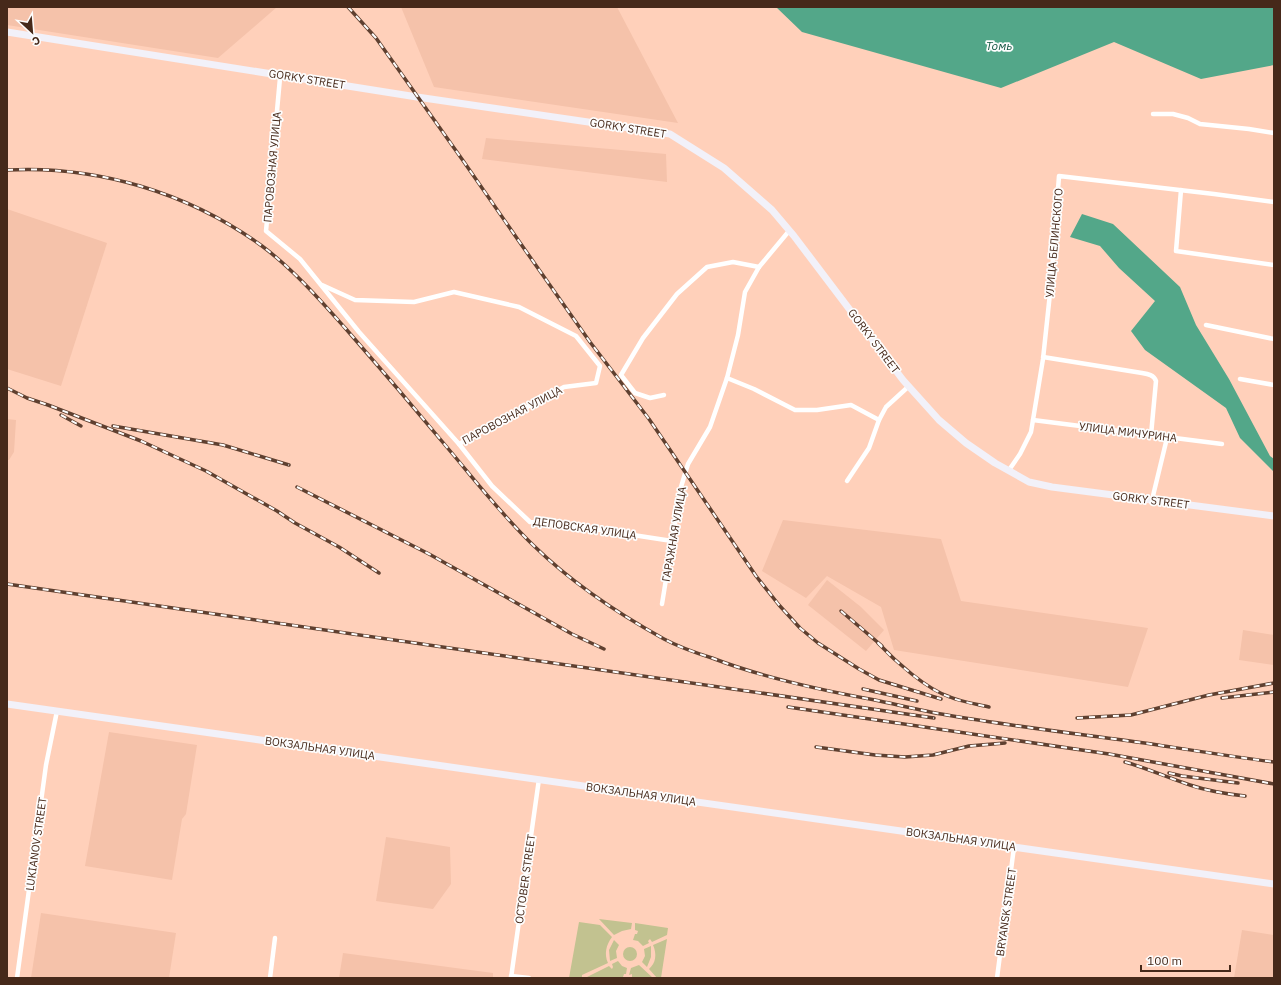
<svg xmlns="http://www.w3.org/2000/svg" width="1281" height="985" viewBox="0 0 1281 985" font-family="'IBM Plex Sans',sans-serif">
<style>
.built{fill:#f5c2aa}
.green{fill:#c2c290}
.water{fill:#53a789}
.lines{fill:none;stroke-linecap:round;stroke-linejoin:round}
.street{stroke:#fff;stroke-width:4.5}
.secondary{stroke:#f2f1f9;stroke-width:7}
.rail-casing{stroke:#5f4030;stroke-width:3.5}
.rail{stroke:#fdfdfd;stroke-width:2;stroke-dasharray:6;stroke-linecap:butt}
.labels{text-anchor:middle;stroke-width:3.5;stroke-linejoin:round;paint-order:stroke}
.street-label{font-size:11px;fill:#46291a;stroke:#fdfdfd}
.water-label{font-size:12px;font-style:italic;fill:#115541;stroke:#fdfdfd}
</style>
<rect width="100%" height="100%" fill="#ffd0ba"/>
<g class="built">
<polygon points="7,7 277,7 218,58 7,25"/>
<polygon points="401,7 617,7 678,123 434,87"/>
<polygon points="486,138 666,154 667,182 482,159"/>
<polygon points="7,209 107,243 61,386 7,369"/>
<polygon points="7,419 16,420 14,452 9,460 7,460"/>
<polygon points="783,520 941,539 961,601 1148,628 1128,687 894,650 881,607 827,576 806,598 762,571"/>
<polygon points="827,580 861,607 884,630 866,651 808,605"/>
<polygon points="1243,630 1274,635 1274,665 1239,660"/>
<polygon points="109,732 197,745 186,814 182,819 172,880 85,866"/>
<polygon points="386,837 450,847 451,884 433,909 376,901"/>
<polygon points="41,913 176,933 169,978 31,978"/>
<polygon points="1242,930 1274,935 1274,978 1234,978"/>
<polygon points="343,953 493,973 493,978 339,978"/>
</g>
<g class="green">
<polygon points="599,919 632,923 631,929 622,931 614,935"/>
<path d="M579,922L600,925L612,937C606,945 604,954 608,963L582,975V978H569Z"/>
<polygon points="635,923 668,928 667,935 652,942 650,939 648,941 649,943 643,946 638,941 633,940 635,934 637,934 638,931 635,930"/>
<path d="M667,939L661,978H657L649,969C656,963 657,954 653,945Z"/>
<polygon points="614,940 619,945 616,951 617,958 610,961 609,950"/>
<polygon points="651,946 651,957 647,967 642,962 645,956 644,949"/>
<circle cx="630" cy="954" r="7"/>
<polygon points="618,961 622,966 627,968 626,974 624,974 623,977 626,978 585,978 609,966 612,969 613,967 612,964"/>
<polygon points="639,965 653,978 632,978 632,974 629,975 631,968"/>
</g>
<g class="water">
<polygon points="776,7 1274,7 1274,65 1201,79 1114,42 1001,88 802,32"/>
<polygon points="1082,214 1113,224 1180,287 1196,325 1229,379 1270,456 1274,459 1274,472 1240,438 1226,408 1145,350 1131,331 1155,301 1119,268 1100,246 1070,237"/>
</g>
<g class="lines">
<g class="street">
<polyline points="282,75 280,78 266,231 300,259 359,332 459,444 492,486 530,522 581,527 672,541"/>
<polyline points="1153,114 1173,114 1188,118 1200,124 1249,129 1274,133"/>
<polyline points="1181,190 1176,251 1274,265"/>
<polyline points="322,285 355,300 414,302 454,292 519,307 576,336 600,366 596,383 564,387 459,444"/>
<polyline points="1206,325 1274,339"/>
<path d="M1043,357L1142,373C1148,374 1154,375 1156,381L1151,435"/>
<polyline points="727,378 754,389 795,410 817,410 851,405 879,420"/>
<polyline points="1240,379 1274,385"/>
<polyline points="664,395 650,398 635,393 621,375 643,338 677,294 707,267 733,262 759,267"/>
<polyline points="1033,420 1222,444"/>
<polyline points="1009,470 1020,454 1031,432 1043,359 1051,284 1059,176 1214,194 1274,202"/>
<polyline points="847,481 869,448 879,420 886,407 909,386"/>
<polyline points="1152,500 1167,438"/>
<polyline points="662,604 681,487 688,464 710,427 727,378 738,335 745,292 759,267 789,231"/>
<polyline points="511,976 529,978"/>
<polyline points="17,978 46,765 57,711"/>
<polyline points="270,978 275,938"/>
<polyline points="511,978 539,779"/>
<polyline points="997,978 1014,847"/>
</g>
<g class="secondary">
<polyline points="7,32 417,97 670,134 724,168 772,210 794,236 903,380 939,420 966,443 995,463 1029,482 1052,487 1274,516"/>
<polyline points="7,704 1274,884"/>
</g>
<g class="rail-casing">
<g id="rail">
<polyline points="348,7 376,38 464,162 523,247 590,342 649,419 756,576 779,605 800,628 818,643 859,669 879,680 941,699"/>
<path d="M7,170C97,165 189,193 262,246C294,270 320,300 346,329C381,369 416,410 451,452C477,483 503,516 533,545C572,583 617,613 664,639C679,647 696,653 712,658C764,678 820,690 875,700C899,705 923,711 947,715C1017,727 1088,735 1158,745C1197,751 1235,757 1274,762"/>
<polyline points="7,388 27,398 48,405 141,441 206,471 277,511 295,523 339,547 379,573"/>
<polyline points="61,415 81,426"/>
<polyline points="113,426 223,445 289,465"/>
<polyline points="297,487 429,554 572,634 604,649"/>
<polyline points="7,584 934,718"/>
<polyline points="841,611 882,646"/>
<path d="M878,643C895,661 926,689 950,697C962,702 976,704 989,707"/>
<polyline points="863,689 917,701"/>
<polyline points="1222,698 1274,692"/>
<polyline points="788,707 1109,754 1274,784"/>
<polyline points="1077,718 1131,715 1209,695 1274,683"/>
<polyline points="816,747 875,755 905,757 933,755 969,746 1005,743"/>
<path d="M1125,762C1147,768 1168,778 1190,785C1208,791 1226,794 1245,796"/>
<polyline points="1169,773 1182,776 1238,783"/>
</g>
</g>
<use href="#rail" class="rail"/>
</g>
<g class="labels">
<g class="street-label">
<text transform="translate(307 79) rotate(9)" y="4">GORKY STREET</text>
<text transform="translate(628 128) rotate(9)" y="4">GORKY STREET</text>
<text transform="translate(272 167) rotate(-85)" y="4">ПАРОВОЗНАЯ УЛИЦА</text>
<text transform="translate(1054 243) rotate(-85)" y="4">УЛИЦА БЕЛИНСКОГО</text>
<text transform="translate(874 341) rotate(53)" y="4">GORKY STREET</text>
<text transform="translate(512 415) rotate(-28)" y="4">ПАРОВОЗНАЯ УЛИЦА</text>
<text transform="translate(1128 432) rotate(7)" y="4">УЛИЦА МИЧУРИНА</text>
<text transform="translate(1151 500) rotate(7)" y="4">GORKY STREET</text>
<text transform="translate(585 528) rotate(8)" y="4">ДЕПОВСКАЯ УЛИЦА</text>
<text transform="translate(674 534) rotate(-80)" y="4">ГАРАЖНАЯ УЛИЦА</text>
<text transform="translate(320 748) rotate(8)" y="4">ВОКЗАЛЬНАЯ УЛИЦА</text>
<text transform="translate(641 794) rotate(8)" y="4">ВОКЗАЛЬНАЯ УЛИЦА</text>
<text transform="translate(961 839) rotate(8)" y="4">ВОКЗАЛЬНАЯ УЛИЦА</text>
<text transform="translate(36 844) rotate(-82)" y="4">LUKIANOV STREET</text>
<text transform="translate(525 879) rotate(-82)" y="4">OCTOBER STREET</text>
<text transform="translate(1006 912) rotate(-82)" y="4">BRYANSK STREET</text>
</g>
<g class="water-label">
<text x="999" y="50">Томь</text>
</g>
</g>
<rect width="1281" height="985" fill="none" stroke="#46291a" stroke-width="16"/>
<g transform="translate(32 32) rotate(154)" stroke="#fdfdfd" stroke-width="3" paint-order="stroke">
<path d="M0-3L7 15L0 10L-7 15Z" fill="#46291a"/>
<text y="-6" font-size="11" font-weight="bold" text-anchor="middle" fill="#46291a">С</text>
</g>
<path d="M1141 965v6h89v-6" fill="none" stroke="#46291a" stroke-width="2"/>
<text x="1147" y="965" font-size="12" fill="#46291a" stroke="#fdfdfd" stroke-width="3" paint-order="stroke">100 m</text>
</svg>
